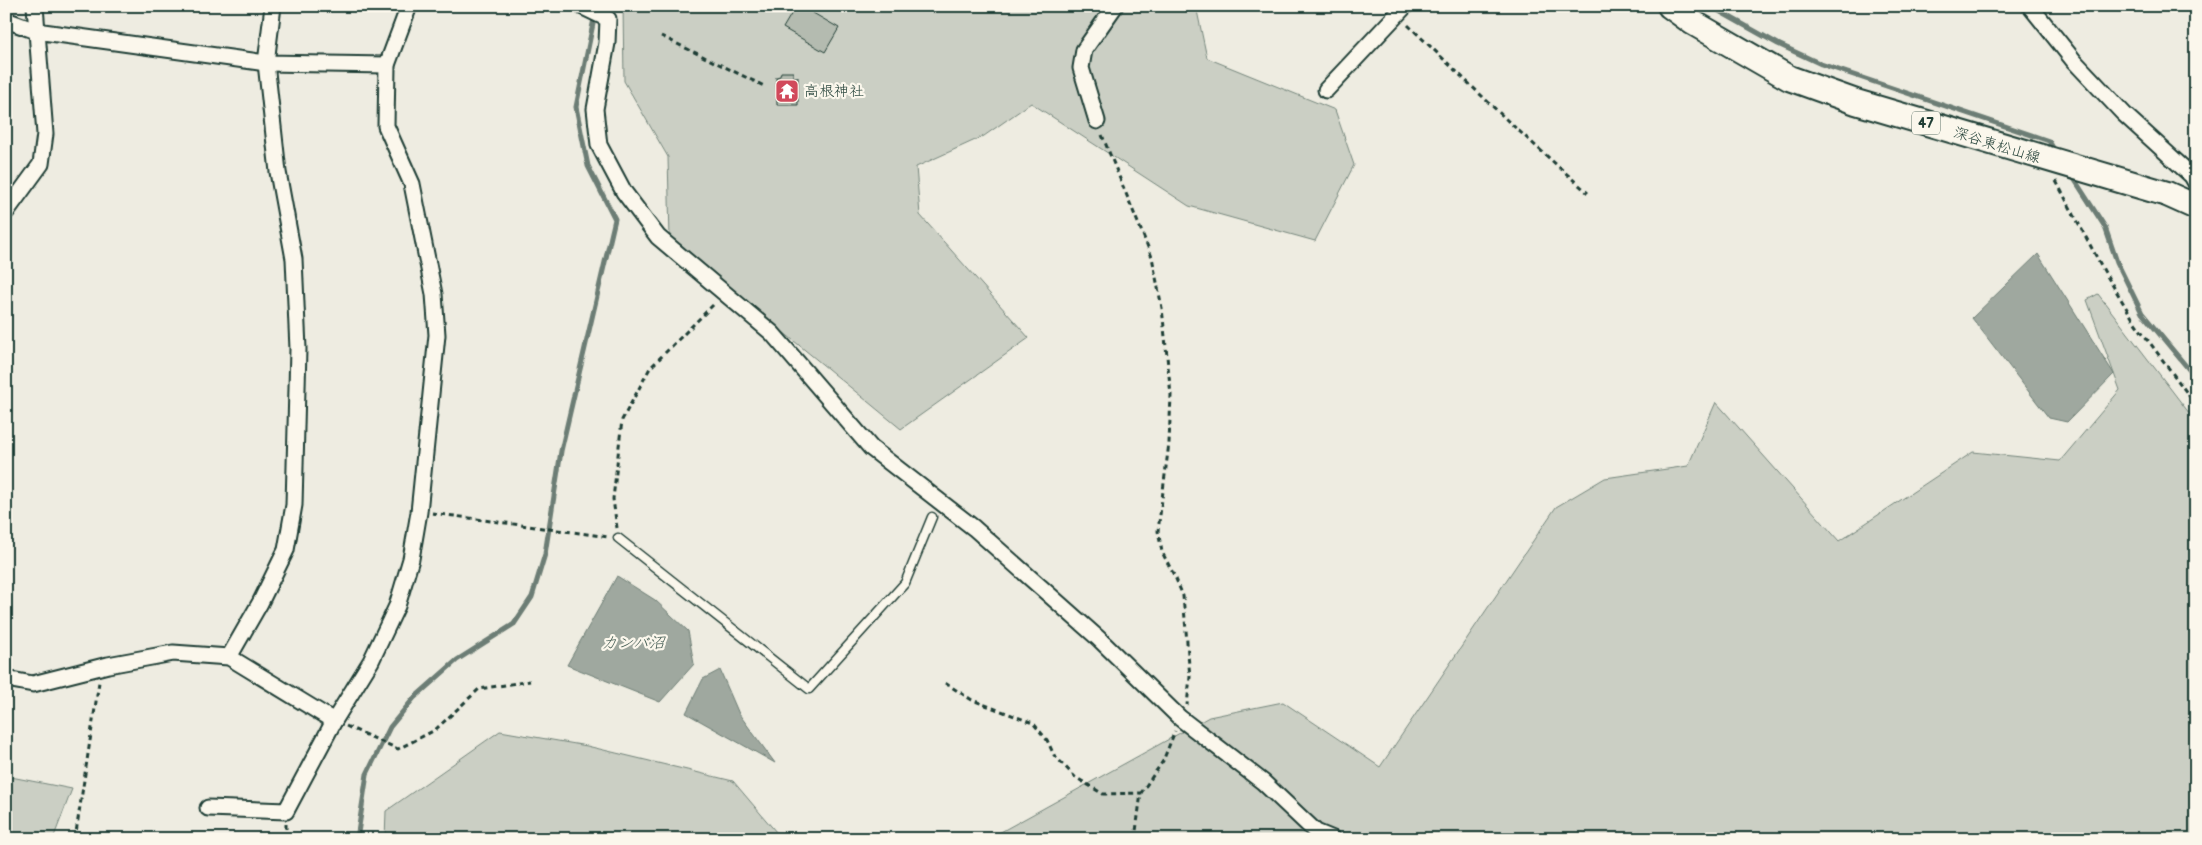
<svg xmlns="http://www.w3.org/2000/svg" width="2202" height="845" viewBox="0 0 2202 845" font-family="'Balsamiq Sans','Klee One',sans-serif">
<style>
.green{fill:#cbcfc4;stroke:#75867c}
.water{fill:#9fa89f;stroke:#6c7d74}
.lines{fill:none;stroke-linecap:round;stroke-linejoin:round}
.stream{stroke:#6c7d74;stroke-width:5}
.building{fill:#b4bbb0;stroke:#1f3d34}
.service-casing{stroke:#1f3d34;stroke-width:11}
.minor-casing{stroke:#1f3d34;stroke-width:19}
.primary-casing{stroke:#1f3d34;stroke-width:28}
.path{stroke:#1f3d34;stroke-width:3;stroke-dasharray:5 4;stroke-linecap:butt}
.service{stroke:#fbf7ec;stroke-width:8}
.minor{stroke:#fbf7ec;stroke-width:15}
.primary{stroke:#fbf7ec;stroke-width:24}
.labels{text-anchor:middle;stroke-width:4.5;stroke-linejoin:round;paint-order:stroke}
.shield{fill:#fbf7ec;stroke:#61756b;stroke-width:1}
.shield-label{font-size:14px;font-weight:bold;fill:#1f3d34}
.poi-label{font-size:15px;fill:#1f3d34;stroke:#fbf7ec;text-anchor:start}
.street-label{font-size:15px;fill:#1f3d34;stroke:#fbf7ec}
.water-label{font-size:16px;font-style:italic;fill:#455d54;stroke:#fbf7ec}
</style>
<rect width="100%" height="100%" fill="#eeece1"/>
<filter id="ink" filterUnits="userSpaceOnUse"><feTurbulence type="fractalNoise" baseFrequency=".02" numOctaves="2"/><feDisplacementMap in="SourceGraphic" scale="10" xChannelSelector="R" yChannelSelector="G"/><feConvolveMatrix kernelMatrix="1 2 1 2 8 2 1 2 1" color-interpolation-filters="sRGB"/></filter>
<g filter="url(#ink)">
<g class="green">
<polygon points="623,6 1196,6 1207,58 1335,110 1354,165 1315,241 1189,206 1031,103 984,136 916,167 920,215 1029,338 901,429 670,239 668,157 624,81"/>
<polygon points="2098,294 2196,422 2196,839 988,839 1209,717 1283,702 1380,767 1556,507 1605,478 1688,466 1716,402 1839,541 1973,452 2060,461 2120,390 2087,300"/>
<polygon points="500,731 587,746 733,781 782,839 385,839 386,811"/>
<polygon points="6,776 72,789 53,839 6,839"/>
</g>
<g class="water">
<polygon points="2038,254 2114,374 2067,422 2049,418 1972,318"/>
<polygon points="617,576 655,600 688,631 694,664 660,702 567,665"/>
<polygon points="720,670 739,714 775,763 686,713 703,679"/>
</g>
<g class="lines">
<g class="stream">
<polyline points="1710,6 1778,44 1821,64 2049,141 2056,153"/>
<polyline points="2071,174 2105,227 2117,262 2142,313 2196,378"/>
<polyline points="357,839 367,774 390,727 414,698 457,660 514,624 532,597 545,554 561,451 615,219 588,166 576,107 595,14"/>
</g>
</g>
<g class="building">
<polygon points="796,6 801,6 839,28 825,52 783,28"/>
<polygon points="781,72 793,72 793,77 798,77 798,105 777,105 776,77 780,76"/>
</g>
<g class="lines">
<g class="service-casing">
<polyline id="service" points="618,538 809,689 905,583 932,517"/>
</g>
<g class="minor-casing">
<g id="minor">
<polyline points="581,6 608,19 607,43 595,109 599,145 624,192 658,237 772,333 871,448 974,528 1098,638 1180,718 1263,782 1316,832 1333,839"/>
<polyline points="2030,6 2074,61 2124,114 2192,176 2196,183"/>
<polyline points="6,20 36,31 266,63 387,65"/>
<polyline points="1326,90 1405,6"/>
<polyline points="1097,121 1081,68 1084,50 1115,6"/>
<polyline points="6,212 41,164 45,134 35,6"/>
<polyline points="229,657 260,603 286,550 294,505 298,349 294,259 278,172 266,63 273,6"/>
<polyline points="6,679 33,684 108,665 173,653 229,657 334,721"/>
<polyline points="208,808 286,811 334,721 371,661 397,606 411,559 419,512 437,335 434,294 412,184 386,126 387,65 409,6"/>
</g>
</g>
<g class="primary-casing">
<polyline id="primary" points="1670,6 1692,22 1789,78 1856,102 2167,194 2196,207"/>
</g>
<g class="path">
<polyline points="1972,6 1993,10 2016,8"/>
<polyline points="1408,25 1509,122 1588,193"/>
<polyline points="661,36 766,87"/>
<polyline points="1102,135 1152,257 1162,308 1171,395 1169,443 1158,531 1162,552 1176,579 1183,596 1190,677 1187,705"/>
<polyline points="2056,181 2104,271 2136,324 2196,405"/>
<polyline points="432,513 609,537"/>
<polyline points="617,528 613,499 622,420 650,368 714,304"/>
<polyline points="945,683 972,700 1033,723 1047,740 1054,755 1075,777 1103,794 1141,793"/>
<polyline points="346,726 398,749 435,730 479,689 530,681"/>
<polyline points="286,824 286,839"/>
<polyline points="75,839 99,682"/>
<polyline points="1135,839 1141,793 1163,761 1175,731"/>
</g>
<use href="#service" class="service"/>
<use href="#minor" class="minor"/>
<use href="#primary" class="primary"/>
</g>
</g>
<defs>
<g id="temple-square" transform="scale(1.25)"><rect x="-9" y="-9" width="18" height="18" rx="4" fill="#d1495b" stroke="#fbf7ec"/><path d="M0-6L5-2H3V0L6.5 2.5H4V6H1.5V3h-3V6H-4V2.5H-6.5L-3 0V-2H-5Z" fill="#fff"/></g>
</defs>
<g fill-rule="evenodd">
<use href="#temple-square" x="787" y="91"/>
</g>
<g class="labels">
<rect class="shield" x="1912" y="111.5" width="28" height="23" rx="4"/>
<g class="shield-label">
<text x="1926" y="128">47</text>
</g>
<g class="poi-label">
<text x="804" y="96">高根神社</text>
</g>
<g class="street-label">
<text transform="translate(1997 145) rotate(17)" y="5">深谷東松山線</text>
</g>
<g class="water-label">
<text x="633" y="648">カンバ沼</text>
</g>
</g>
<rect width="2202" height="845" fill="none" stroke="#fbf7ec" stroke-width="25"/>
<rect x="12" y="12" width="2177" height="820" fill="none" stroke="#1f3d34" stroke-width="2" filter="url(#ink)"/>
</svg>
